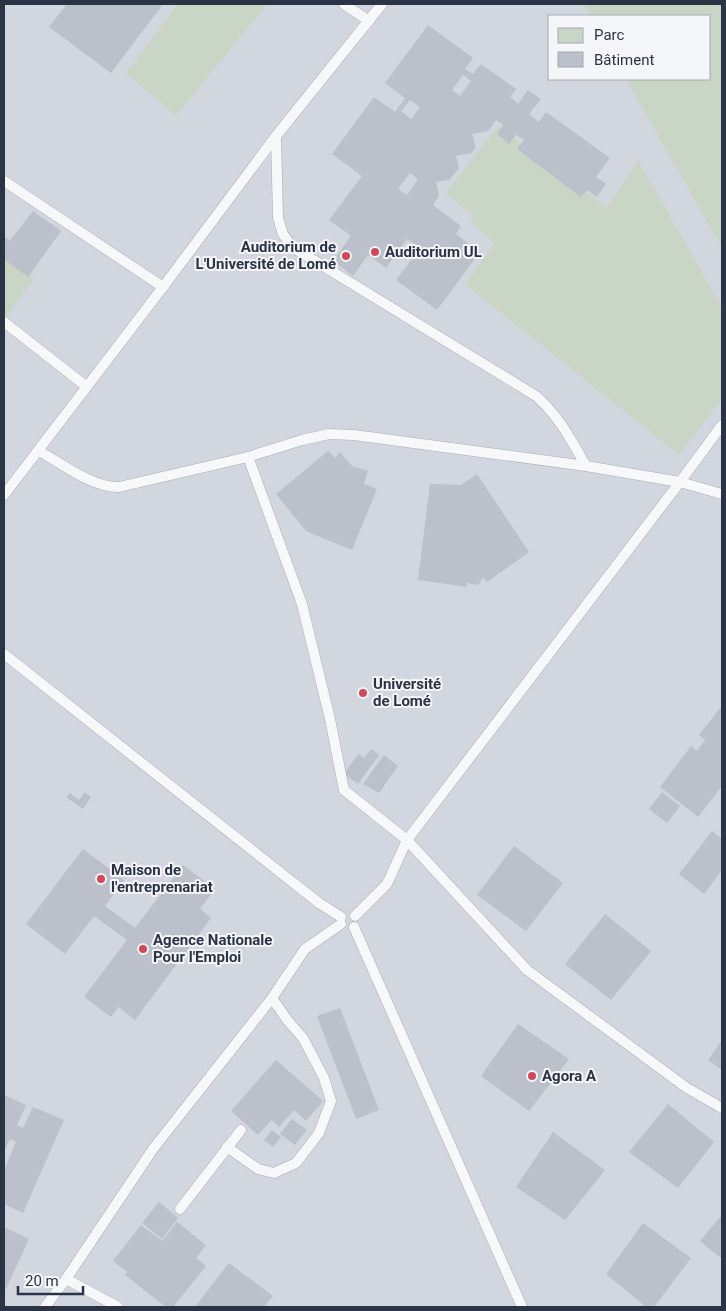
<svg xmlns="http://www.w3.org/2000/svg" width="726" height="1311" viewBox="0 0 726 1311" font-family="Roboto,sans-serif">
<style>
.built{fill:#d2d6de;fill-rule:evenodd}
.green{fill:#c9d6c5}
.building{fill:#bbc0ca;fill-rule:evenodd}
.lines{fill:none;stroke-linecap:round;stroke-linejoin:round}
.lane-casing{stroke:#a9aeb7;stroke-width:11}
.lane{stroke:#f7f8fa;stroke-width:10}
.poi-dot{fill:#d1495b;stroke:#f4f6f9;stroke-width:2}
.labels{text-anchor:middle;stroke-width:4;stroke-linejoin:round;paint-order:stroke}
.poi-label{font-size:15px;font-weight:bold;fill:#2b3445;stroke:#f4f6f9;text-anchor:start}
</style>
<rect width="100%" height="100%" fill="#e4e7ec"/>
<path class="built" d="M4,4H722V1307H4ZM550,16H710V79H550Z"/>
<g class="green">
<polygon points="178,4 267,4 176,116 126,73"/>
<polygon points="584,4 722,4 722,248 626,79 710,79 710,16 591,16"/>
<polygon points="498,126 607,208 638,160 722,307 722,399 679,455 465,284 495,243 470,222 474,216 446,193"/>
<polygon points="4,255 35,278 6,318 4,317"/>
</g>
<g class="building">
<polygon points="67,4 163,4 111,73 49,27"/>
<path d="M428,25L473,58L465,69L473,74L481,64L516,89L510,97L518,104L528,90L541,99L529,114L539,122L546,112L610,158L596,177L606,184L597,197L587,190L581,197L517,149L524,140L516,135L509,144L497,134L503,125L496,120L488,131L472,134L476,148L471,153L456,156L459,168L449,180L436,182L439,195L433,205L461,226L456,234L480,252L437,310L396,280L420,248L407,239L386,268L368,255L353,276L333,261L351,236L329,220L362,176L332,154L374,97L395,112L405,98L385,83ZM463,75L471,81L460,96L452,90ZM410,100L420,107L411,119L401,111ZM410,173L418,179L407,195L398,189Z"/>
<polygon points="33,211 61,231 28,277 4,259 4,236 10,241"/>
<polygon points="328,451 335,458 340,452 352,466 368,471 364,484 377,489 352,550 306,531 276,494"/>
<polygon points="477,474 529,552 487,582 483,578 478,585 466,583 467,587 418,580 430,484 461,485"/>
<polygon points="720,708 722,710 722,786 698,817 660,787 691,746 697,751 705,740 699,735"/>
<polygon points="371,749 379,755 358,784 344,774 358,754 364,758"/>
<polygon points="384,755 398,766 379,793 363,784"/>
<polygon points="85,792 91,797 83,809 66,797 70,793 79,800"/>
<polygon points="662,792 680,806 667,823 649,809"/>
<polygon points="712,831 722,839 722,870 704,894 679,874"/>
<polygon points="514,846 563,883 526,931 477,895"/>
<polygon points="83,849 124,880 105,906 135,928 183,865 215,889 200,909 211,918 135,1020 119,1007 111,1017 84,997 127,940 94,916 65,954 26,924"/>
<polygon points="605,914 651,951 611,1000 565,964"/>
<polygon points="340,1008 379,1110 356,1119 317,1016"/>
<polygon points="518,1024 569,1059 529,1111 481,1076"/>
<polygon points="722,1040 722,1070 708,1060"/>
<polygon points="276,1060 323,1101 306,1121 294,1110 279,1127 272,1120 258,1135 231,1111"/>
<polygon points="4,1095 26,1105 17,1125 23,1128 33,1107 64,1120 23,1213 4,1204 4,1170 16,1142 10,1139 4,1152"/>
<polygon points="668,1104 714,1142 678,1188 629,1152"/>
<polygon points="292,1119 307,1130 295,1145 280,1134"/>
<polygon points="272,1130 281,1137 273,1147 264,1140"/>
<polygon points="553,1132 605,1170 565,1220 516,1187"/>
<polygon points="159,1202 178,1218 162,1239 142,1223"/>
<polygon points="722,1215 722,1259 700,1241"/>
<polygon points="177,1222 206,1245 196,1258 206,1266 173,1307 166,1307 125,1275 127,1272 113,1261 141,1225 162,1241"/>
<polygon points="643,1223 691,1258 654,1307 646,1307 606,1274"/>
<polygon points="4,1227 29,1239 5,1291 4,1290"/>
<polygon points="229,1263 273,1296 264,1307 195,1307"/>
</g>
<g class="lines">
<g class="lane-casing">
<g id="lane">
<polyline points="344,4 369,21"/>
<path d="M276,136L278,218L283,234L292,247L536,396C559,416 571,440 586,466"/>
<polyline points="4,181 163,287"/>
<polyline points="4,322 87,387"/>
<path d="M39,451C62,464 93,488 119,487L248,457L302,440L329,434L354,435L586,466L680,482L722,494"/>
<polyline points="248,457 302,604 330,719 344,790 407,840 527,970 687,1088 722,1108"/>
<polyline points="4,495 163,287 276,136 382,4"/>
<polyline points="4,654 319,903 341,917"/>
<polyline points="355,916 387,884 407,840 680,482 722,425"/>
<polyline points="354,927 522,1307"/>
<polyline points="227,1147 258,1169 274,1173 296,1163 319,1133 331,1101 324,1078 303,1038 288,1021 272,998"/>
<polyline points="180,1209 241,1130"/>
<polyline points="66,1279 118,1307"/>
<polyline points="45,1307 66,1279 153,1149 272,998 305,949 341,924"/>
</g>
</g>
<use href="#lane" class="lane"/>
</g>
<g class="poi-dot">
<circle cx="375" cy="252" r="5"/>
<circle cx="346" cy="256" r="5"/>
<circle cx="363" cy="693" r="5"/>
<circle cx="101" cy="879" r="5"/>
<circle cx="143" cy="949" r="5"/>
<circle cx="532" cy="1076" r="5"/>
</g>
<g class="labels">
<g class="poi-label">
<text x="336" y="252" text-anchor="end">Auditorium de<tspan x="336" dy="17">L'Université de Lomé</tspan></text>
<text x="385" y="257">Auditorium UL</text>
<text x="373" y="689">Université<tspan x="373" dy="17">de Lomé</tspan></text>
<text x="111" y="875">Maison de<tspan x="111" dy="17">l'entreprenariat</tspan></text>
<text x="153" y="945">Agence Nationale<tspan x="153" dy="17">Pour l'Emploi</tspan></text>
<text x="542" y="1081">Agora A</text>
</g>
</g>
<rect width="726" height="1311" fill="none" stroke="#2b3445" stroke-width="10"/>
<rect x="548" y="15" width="162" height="65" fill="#f4f6f9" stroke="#a4a8b1"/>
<rect x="558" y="28" width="25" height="15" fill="#c9d6c5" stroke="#a4a8b1"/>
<text x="594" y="40" font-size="15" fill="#2b3445">Parc</text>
<rect x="558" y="52" width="25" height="15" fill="#bbc0ca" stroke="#a4a8b1"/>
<text x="594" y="65" font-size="15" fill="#2b3445">Bâtiment</text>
<path d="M18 1286v8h65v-8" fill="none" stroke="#2b3445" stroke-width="2.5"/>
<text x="25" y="1286" font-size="15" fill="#2b3445" stroke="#f4f6f9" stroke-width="4" paint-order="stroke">20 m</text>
</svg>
